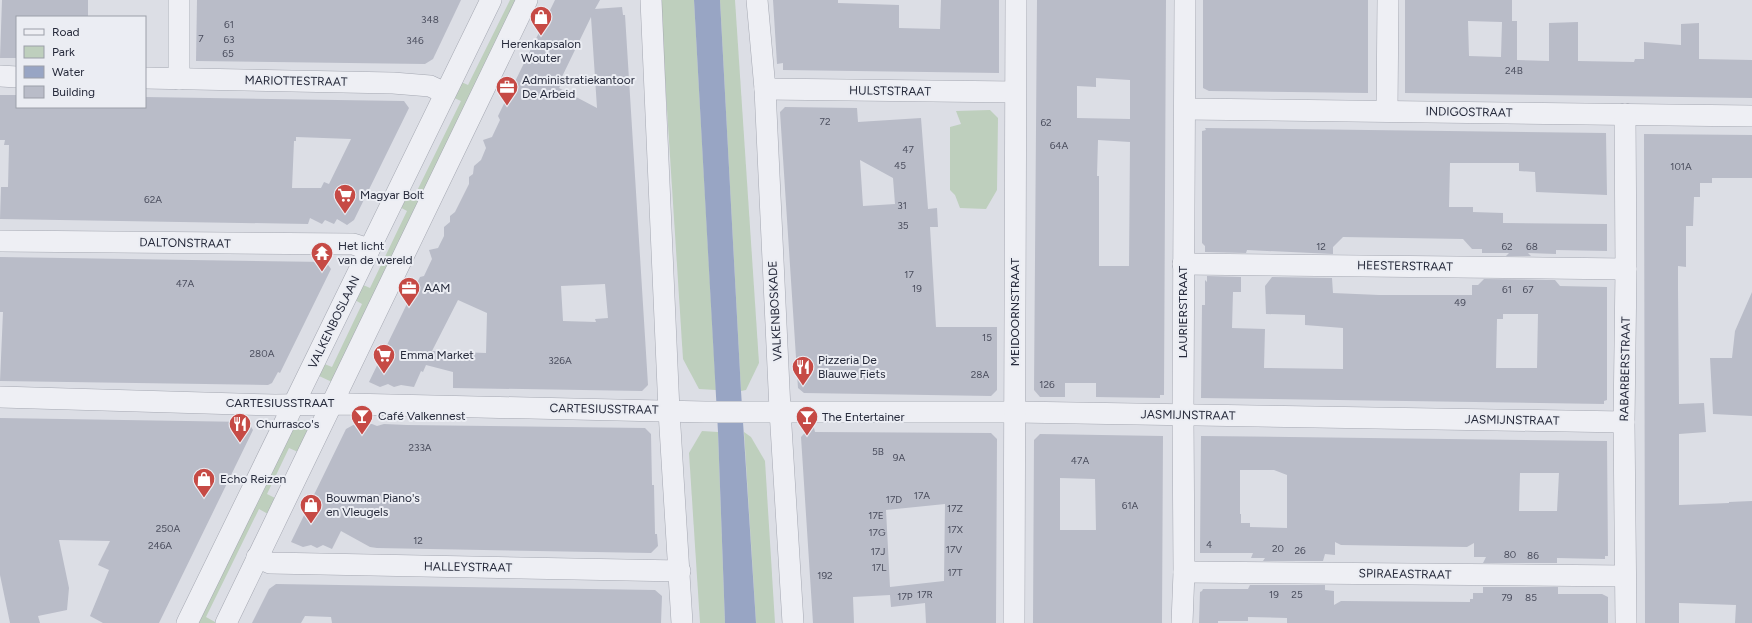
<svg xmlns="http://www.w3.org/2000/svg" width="1752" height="623" viewBox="0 0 1752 623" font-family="Figtree,sans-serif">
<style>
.green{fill:#becfbd}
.water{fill:#98a5c4}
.building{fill:#b9bcc8;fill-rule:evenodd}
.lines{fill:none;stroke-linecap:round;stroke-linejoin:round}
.minor-casing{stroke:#a5a8b2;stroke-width:22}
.minor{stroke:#eeeff4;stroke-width:21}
.labels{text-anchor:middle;stroke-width:4;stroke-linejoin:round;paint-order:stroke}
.number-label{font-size:10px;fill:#4b4e5e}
.poi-label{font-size:12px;fill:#262a3b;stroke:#ebedf3;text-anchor:start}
.street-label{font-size:12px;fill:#262a3b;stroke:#ebedf3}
</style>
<rect width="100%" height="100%" fill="#dcdee5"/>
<g class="green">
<polygon points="510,0 518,0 332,382 317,375 322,363 332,367 362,304 353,299 361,284 370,288 407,211 398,206 406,191 415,195 461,101 452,97 459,81 468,85"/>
<polygon points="660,0 694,0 716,390 699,389 683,359"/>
<polygon points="720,0 735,0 759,363 746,390 741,391"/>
<polygon points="990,110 998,118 997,190 986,209 960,208 955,195 950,190 950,127 961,124 956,111"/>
<polygon points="299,420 306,424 308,429 298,452 289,448 267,494 275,498 268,514 259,509 206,617 215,622 215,623 196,623 294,422"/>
<polygon points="702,431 718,432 725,623 700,623 689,453"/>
<polygon points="744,432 751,437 765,461 775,623 756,623"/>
</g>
<polygon class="water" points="694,0 720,0 741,391 756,623 725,623 718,432"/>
<g class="building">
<polygon points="2,0 88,0 88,17 17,17 17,58 0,58"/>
<polygon points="197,0 461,0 433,59 425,64 196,61"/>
<path d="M555,0H600L595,9L622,7L623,15H625L648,385L642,391L453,388V372L426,365L423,372L421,371L414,387L401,385L394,387L388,384L380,387L369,382L420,277L424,276L432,259L429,250L438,248L444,236V227L450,222V216L455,212L469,184V177L473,174L474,166L481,160L486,148L483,140L492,137L500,120L498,116ZM591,17L597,108L559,88L560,86L558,85ZM605,284L608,318L595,319L596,322L563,321L561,286ZM458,300L487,313L486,353L432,351Z"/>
<polygon points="773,0 838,0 838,3 899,5 899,28 940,29 941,0 999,0 999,73 783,70 783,63 777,64"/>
<path d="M1037,0H1166L1164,395H1160V398L1096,397V383H1065V397H1040L1034,390ZM1096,78L1130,80V119L1077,118V86L1096,87ZM1098,140L1130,142L1129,266H1099V176H1097Z"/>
<polygon points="1203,0 1368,0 1368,93 1209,91 1203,88"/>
<path d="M1405,0H1512V21H1517V60L1549,61V23L1578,22V61L1634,62L1635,59H1644V42L1681,45V24L1699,23V59L1752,60V98L1405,93ZM1468,21L1502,22L1501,57L1469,56Z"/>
<path d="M0,95H17V107H145V97L404,101L409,108L354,220L347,225L337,219L334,224L325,220L322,224L310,218L308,224L0,219L1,187H8L9,145H4L5,140H0ZM296,137L351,139L329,184L324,182L321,188H292L294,141H296Z"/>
<path d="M785,107L857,108L858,122L921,118L928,209L937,208L938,227H930L936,327H997V390L991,396L804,393L798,388L780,112ZM860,160L893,178L895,204L863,206Z"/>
<polygon points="1205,128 1606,133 1607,195 1536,192 1535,172 1519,171 1519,163 1450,163 1449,207 1473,207 1473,212 1503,213 1503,223 1607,224 1607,251 1556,250 1556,254 1528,253 1531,256 1506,256 1509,253 1482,253 1482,249 1472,249 1463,239 1343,237 1333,247 1333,254 1247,250 1246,253 1205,252 1205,246 1202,243 1202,131 1206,130"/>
<polygon points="1644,134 1752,135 1752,178 1712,178 1712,183 1700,183 1700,197 1694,197 1693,226 1686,226 1686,267 1678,266 1678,290 1679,404 1704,403 1706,432 1679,434 1679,505 1729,503 1729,502 1752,501 1752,623 1735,623 1736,605 1679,603 1679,623 1645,623"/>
<polygon points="0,257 326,262 331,269 280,373 278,372 272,383 268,385 0,381 3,312 0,312"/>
<path d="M1207,276L1241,277V292H1233L1232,328L1265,329L1264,368L1343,369V328L1305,325V315L1266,314L1265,286L1272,277L1332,278L1333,293L1379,295H1472V285H1478L1484,279L1555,280L1560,286L1607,287V400L1604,401V404L1201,398L1202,305H1205V280L1207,282ZM1503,314H1538L1537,368H1496L1497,319H1503Z"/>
<polygon points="1752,292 1752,416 1713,414 1710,358 1732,358 1735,331"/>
<polygon points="0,418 248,422 253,430 159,623 103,623 90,616 109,570 98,565 110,541 59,540 69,588 67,610 38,616 40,623 10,623 0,575"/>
<polygon points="355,424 372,424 377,426 384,424 407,425 645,428 651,434 652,485 654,485 655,534 657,534 658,546 651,553 377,548 370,547 341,531 332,549 323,545 317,548 311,545 303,547 291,542 346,429"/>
<path d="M813,424L815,432L991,433L997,439L996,623H926L925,603L891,607L890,595L853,597L854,623H813L801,437ZM945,504L944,581L890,587L886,510Z"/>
<path d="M1040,434L1163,436L1162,623H1033L1034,440ZM1060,478L1095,479L1096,530H1060Z"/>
<path d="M1201,436L1607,441L1608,556H1605V559L1557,558V563H1483L1486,557H1474V543L1467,547L1341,545L1335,542V555L1325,554L1323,561H1263L1265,558H1251L1253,553H1200ZM1240,470H1274L1287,475V528L1250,527V523H1241V514H1240ZM1520,473H1559L1557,511H1519Z"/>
<polygon points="276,584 655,590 662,596 661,623 332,623 331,617 305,616 301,623 252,623 269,589"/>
<polygon points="1250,585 1325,585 1325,590 1334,591 1334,605 1341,601 1470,602 1470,599 1473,599 1473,593 1483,593 1483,587 1558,587 1558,594 1602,594 1608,597 1608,623 1287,623 1287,618 1248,617 1248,621 1218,621 1218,623 1199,623 1200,592 1202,591 1203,589 1248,589"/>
</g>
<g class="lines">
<g class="minor-casing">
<g id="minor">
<polyline points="651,0 669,411 682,623"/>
<polyline points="757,0 765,89 780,410 793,623"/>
<polyline points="0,76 17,77"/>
<polyline points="145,78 393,83 430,86 445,93"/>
<polyline points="179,79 179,0"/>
<polyline points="765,89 1015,92"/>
<polyline points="1185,109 1752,116"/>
<polyline points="1387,111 1388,0"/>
<polyline points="1625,114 1626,269 1624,422 1626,623"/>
<polyline points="0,241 353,244 369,249"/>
<polyline points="1183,264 1626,269"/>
<polyline points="0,397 275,405 348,404 705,412 1014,412 1624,422"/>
<polyline points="257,557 270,563 680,571"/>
<polyline points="1184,572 1625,576"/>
<polyline points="187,623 491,0"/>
<polyline points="226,623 527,0"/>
<polyline points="1014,623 1016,0"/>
<polyline points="1182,623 1184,572 1183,415 1185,0"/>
</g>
</g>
<use href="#minor" class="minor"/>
</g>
<defs>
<g id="shop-pin" transform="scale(1.15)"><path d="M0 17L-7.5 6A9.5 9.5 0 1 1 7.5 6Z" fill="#c64a45" stroke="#ebedf3"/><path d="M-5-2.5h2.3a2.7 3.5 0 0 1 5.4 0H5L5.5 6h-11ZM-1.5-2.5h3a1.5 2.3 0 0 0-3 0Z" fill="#fff"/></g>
<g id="office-pin" transform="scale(1.15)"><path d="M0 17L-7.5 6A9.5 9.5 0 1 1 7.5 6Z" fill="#c64a45" stroke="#ebedf3"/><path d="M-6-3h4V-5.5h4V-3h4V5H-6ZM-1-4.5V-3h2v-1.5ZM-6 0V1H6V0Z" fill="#fff"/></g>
<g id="supermarket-pin" transform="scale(1.15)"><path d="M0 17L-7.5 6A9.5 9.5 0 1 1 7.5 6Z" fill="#c64a45" stroke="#ebedf3"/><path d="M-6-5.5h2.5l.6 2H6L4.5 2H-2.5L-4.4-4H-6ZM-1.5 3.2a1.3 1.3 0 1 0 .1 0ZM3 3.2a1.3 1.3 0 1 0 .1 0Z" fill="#fff"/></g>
<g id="temple-pin" transform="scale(1.15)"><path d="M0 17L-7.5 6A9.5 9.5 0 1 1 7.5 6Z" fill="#c64a45" stroke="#ebedf3"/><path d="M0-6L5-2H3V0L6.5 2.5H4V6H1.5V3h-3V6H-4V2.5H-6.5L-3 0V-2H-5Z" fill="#fff"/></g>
<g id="restaurant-pin" transform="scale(1.15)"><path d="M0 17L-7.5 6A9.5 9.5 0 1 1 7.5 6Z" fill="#c64a45" stroke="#ebedf3"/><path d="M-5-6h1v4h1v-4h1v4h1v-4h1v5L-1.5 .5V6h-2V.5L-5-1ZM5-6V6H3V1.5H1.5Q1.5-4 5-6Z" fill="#fff"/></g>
<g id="bar-pin" transform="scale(1.15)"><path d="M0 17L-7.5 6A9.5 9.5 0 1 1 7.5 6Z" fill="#c64a45" stroke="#ebedf3"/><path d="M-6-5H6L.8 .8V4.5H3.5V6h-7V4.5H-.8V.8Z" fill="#fff"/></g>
</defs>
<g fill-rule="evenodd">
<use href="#shop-pin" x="541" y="17"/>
<use href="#office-pin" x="507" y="87"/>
<use href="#supermarket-pin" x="345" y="195"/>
<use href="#temple-pin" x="322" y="253"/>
<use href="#office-pin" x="409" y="288"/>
<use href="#supermarket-pin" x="384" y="355"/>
<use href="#restaurant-pin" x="803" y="367"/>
<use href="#bar-pin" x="362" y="416"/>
<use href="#bar-pin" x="807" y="417"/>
<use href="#restaurant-pin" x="240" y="424"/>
<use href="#shop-pin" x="204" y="479"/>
<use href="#shop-pin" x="311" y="505"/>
</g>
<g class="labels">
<g class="number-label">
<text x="430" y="23">348</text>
<text x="229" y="28">61</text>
<text x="201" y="42">7</text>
<text x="229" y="43">63</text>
<text x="415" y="44">346</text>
<text x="228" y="57">65</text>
<text x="1514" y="74">24B</text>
<text x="825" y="125">72</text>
<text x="1046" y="126">62</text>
<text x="1059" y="149">64A</text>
<text x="908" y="153">47</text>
<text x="900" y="169">45</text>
<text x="1681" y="170">101A</text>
<text x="153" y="203">62A</text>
<text x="902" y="209">31</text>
<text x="903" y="229">35</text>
<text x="1321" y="250">12</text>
<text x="1507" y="250">62</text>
<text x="1532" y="250">68</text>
<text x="909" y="278">17</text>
<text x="185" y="287">47A</text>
<text x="917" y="292">19</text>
<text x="1507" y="293">61</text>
<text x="1528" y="293">67</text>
<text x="1460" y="306">49</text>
<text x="987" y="341">15</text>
<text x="262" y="357">280A</text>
<text x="560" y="364">326A</text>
<text x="980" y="378">28A</text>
<text x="1047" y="388">126</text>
<text x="420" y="451">233A</text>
<text x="878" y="455">5B</text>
<text x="899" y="461">9A</text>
<text x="1080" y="464">47A</text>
<text x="922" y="499">17A</text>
<text x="894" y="503">17D</text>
<text x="1130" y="509">61A</text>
<text x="955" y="512">17Z</text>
<text x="876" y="519">17E</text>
<text x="168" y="532">250A</text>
<text x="955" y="533">17X</text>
<text x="877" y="536">17G</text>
<text x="418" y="544">12</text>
<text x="1209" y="548">4</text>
<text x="160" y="549">246A</text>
<text x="1278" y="552">20</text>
<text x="954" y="553">17V</text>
<text x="1300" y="554">26</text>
<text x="878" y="555">17J</text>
<text x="1510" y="558">80</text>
<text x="1533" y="559">86</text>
<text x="879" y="571">17L</text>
<text x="955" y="576">17T</text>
<text x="825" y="579">192</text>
<text x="925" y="598">17R</text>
<text x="1274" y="598">19</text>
<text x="1297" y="598">25</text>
<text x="905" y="600">17P</text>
<text x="1507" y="601">79</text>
<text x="1531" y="601">85</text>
</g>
<g class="poi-label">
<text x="541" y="48" text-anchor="middle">Herenkapsalon<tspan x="541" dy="14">Wouter</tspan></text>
<text x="522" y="84">Administratiekantoor<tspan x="522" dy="14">De Arbeid</tspan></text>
<text x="360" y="199">Magyar Bolt</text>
<text x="338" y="250">Het licht<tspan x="338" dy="14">van de wereld</tspan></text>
<text x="424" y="292">AAM</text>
<text x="400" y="359">Emma Market</text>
<text x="818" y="364">Pizzeria De<tspan x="818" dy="14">Blauwe Fiets</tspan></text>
<text x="378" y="420">Café Valkennest</text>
<text x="822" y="421">The Entertainer</text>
<text x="256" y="428">Churrasco's</text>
<text x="220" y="483">Echo Reizen</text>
<text x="326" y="502">Bouwman Piano's<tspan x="326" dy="14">en Vleugels</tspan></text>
</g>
<g class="street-label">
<text transform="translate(296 81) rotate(1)" y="4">MARIOTTESTRAAT</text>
<text transform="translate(890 91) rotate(1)" y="4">HULSTSTRAAT</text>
<text transform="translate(1469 112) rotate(1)" y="4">INDIGOSTRAAT</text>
<text transform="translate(185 243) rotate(1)" y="4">DALTONSTRAAT</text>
<text transform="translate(1405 266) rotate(1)" y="4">HEESTERSTRAAT</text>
<text transform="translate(775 311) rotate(-93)" y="4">VALKENBOSKADE</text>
<text transform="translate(1015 312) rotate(-90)" y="4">MEIDOORNSTRAAT</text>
<text transform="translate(1183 312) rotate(-90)" y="4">LAURIERSTRAAT</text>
<text transform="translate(334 322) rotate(-64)" y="4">VALKENBOSLAAN</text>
<text transform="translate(1625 369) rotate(-89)" y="4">RABARBERSTRAAT</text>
<text x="280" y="407">CARTESIUSSTRAAT</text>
<text transform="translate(604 409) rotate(1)" y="4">CARTESIUSSTRAAT</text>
<text transform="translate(1188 415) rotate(1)" y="4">JASMIJNSTRAAT</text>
<text transform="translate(1512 420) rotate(1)" y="4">JASMIJNSTRAAT</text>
<text transform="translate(468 567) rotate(1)" y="4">HALLEYSTRAAT</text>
<text transform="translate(1405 574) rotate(1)" y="4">SPIRAEASTRAAT</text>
</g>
</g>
<rect x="16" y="16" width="130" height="92" fill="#ebedf3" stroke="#9c9fa9"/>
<rect x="24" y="29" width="20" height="6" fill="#eeeff4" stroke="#9c9fa9"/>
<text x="52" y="36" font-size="12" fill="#262a3b">Road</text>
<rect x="24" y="46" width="20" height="12" fill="#becfbd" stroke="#9c9fa9"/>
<text x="52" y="56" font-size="12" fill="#262a3b">Park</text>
<rect x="24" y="66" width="20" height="12" fill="#98a5c4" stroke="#9c9fa9"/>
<text x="52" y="76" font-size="12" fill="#262a3b">Water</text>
<rect x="24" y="86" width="20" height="12" fill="#b9bcc8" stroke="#9c9fa9"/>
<text x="52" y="96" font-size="12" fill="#262a3b">Building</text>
</svg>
